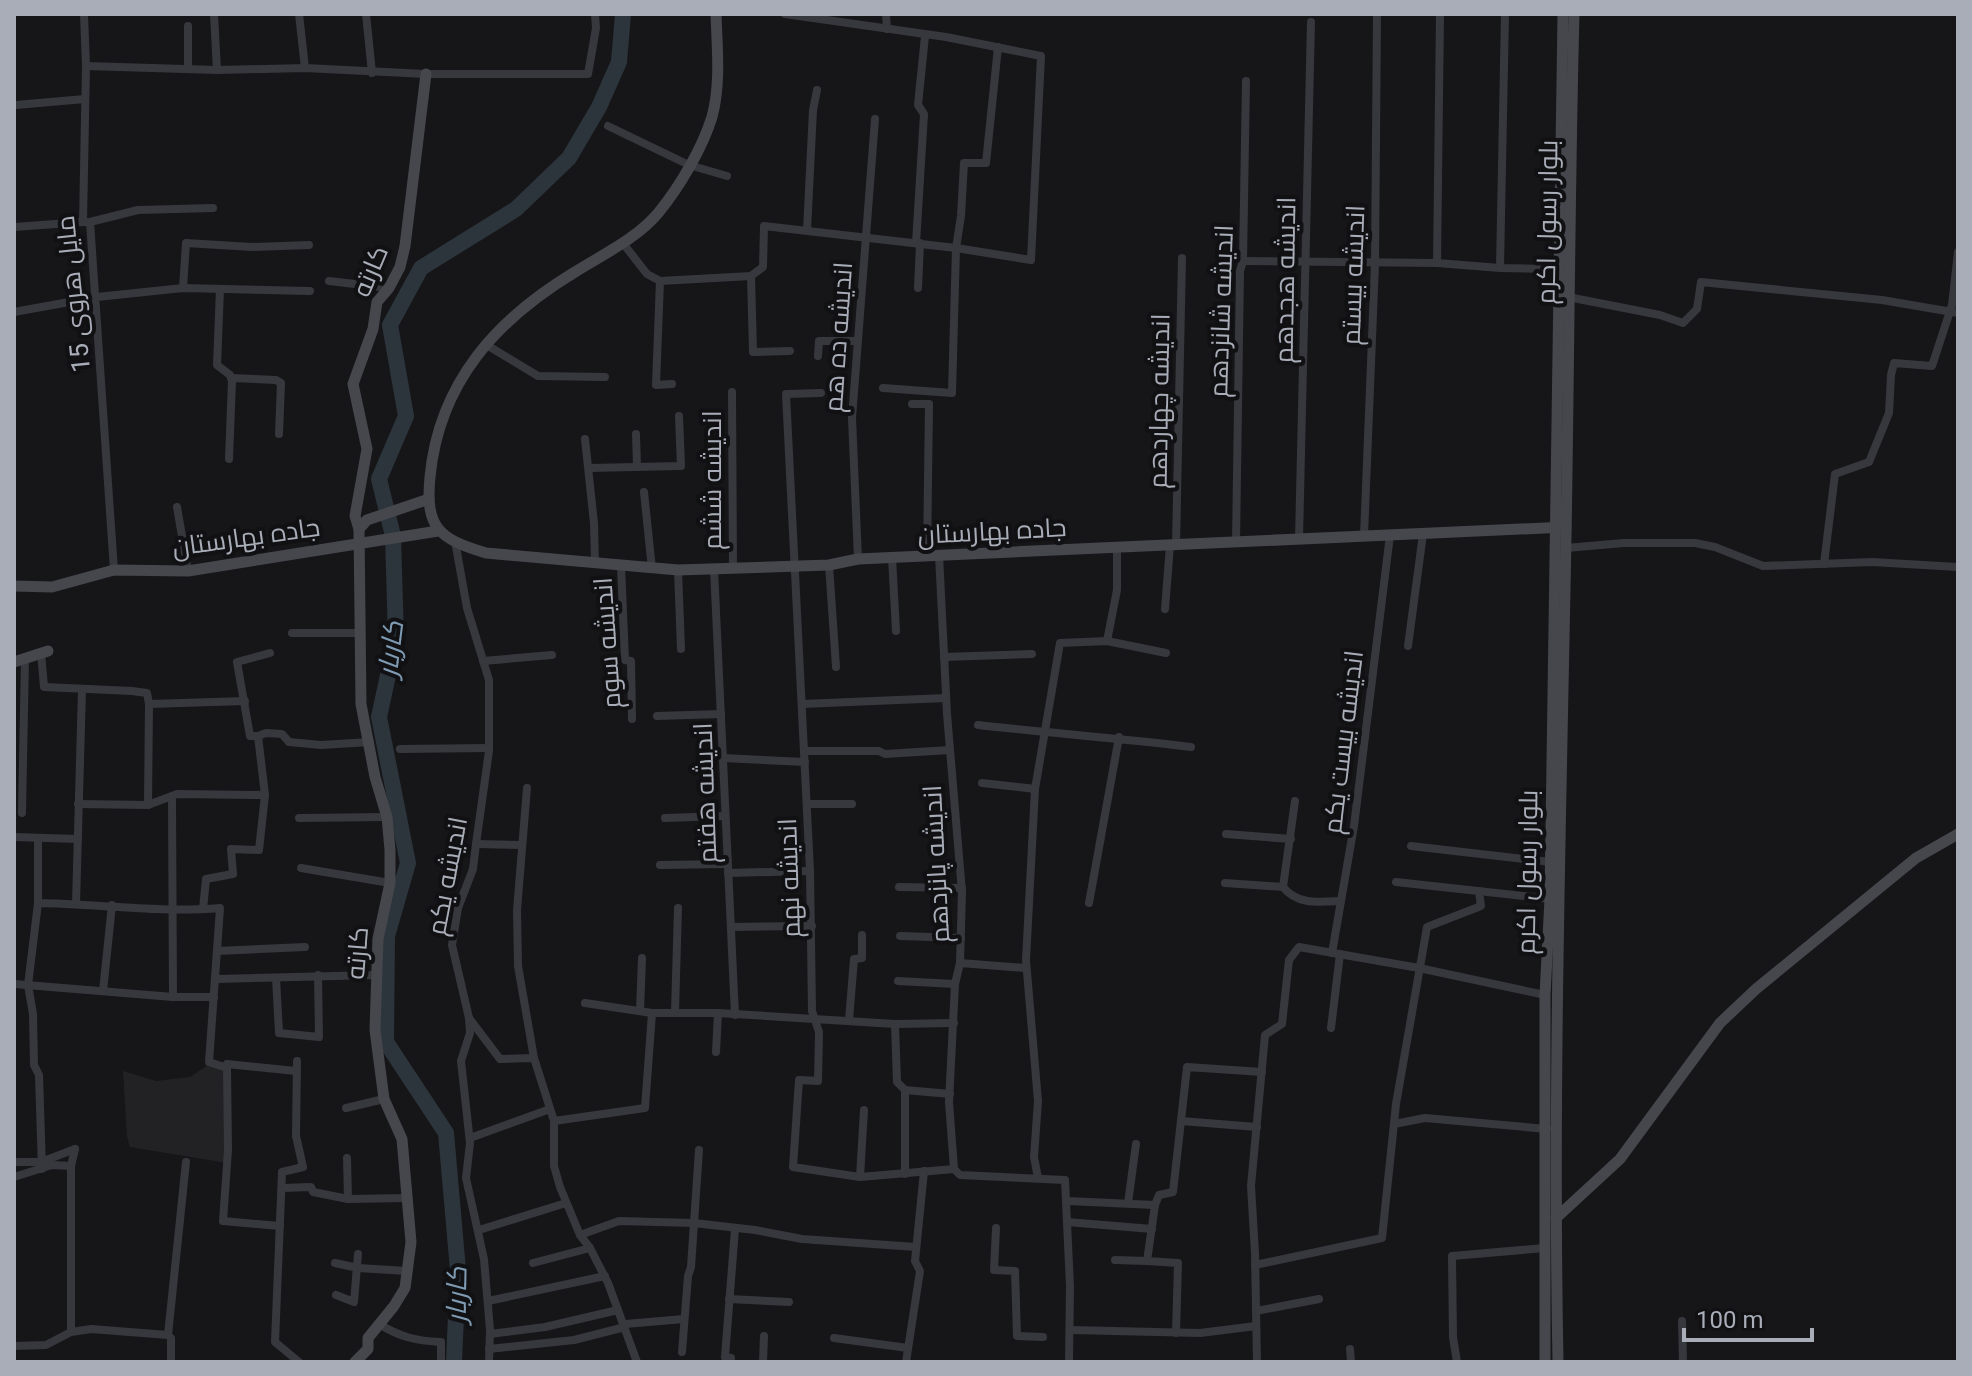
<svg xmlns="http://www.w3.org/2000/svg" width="1972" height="1376" viewBox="0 0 1972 1376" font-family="Roboto,Cairo,sans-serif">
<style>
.built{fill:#222225}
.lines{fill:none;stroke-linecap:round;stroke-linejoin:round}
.river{stroke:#2c353c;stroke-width:16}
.street{stroke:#37383d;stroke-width:8}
.secondary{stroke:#45474d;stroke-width:11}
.labels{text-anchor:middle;stroke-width:8;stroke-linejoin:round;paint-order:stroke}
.street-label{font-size:26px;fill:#a8adb8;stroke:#111113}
.water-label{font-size:28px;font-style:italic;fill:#7f9bb3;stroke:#111113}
</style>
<rect width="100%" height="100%" fill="#161618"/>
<polygon class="built" points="208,1065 226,1069 227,1163 130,1147 127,1136 123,1071 156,1081 190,1077"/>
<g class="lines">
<polyline class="river" points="454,1362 458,1270 446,1133 386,1042 387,936 408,863 379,717 396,638 393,536 379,479 406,416 390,325 421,268 516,209 569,158 599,107 619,62 623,14"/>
<g class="street">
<polyline points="84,14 86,66 83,222 90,222 114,570"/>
<polyline points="214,14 217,70"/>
<polyline points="299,14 305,68"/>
<polyline points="366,14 372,73"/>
<polyline points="886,14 887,29"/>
<polyline points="86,66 217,70 305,68 426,74 588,74 596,28 595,14"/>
<polyline points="188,68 188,26"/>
<polyline points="16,105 85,99"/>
<polyline points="608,126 689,165 727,176"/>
<polyline points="90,222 138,210 213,208"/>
<polyline points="14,227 83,222"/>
<polyline points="807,230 813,110 817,90"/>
<polyline points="622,242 647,274 660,281 751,276 763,267 764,226 956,248 1031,260 1041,56 946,37 785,14"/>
<polyline points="916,243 924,114 918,105 925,36"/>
<polyline points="1243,261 1437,263 1500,268 1557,269"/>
<polyline points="1437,263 1440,14"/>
<polyline points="1500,268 1505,14"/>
<polyline points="751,276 753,352 790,351"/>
<polyline points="329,281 389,288"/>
<polyline points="660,281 656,385 672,384"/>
<polyline points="183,288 186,243 252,247 309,245"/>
<polyline points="918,288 920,243"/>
<polyline points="220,289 217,365 230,375 232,381 229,459"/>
<polyline points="1568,297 1660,315 1683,323 1697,309 1701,282 1882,300 1958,313"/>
<polyline points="14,312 97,297 183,288 310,291"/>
<polyline points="485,344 538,376 605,377"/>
<polyline points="818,356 819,341 857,341"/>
<polyline points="231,378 276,380 281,383 279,434"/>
<polyline points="883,388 952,393 956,248 961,216 964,163 986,163 998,47"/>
<polyline points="732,392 733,568"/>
<polyline points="821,393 786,394 810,871 812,1011 819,1032 818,1081 799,1080 793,1167 860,1177 954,1169"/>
<polyline points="912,404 929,404 927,556"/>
<polyline points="636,434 637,466"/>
<polyline points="585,439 594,523 595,564"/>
<polyline points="589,468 681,466 679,416"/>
<polyline points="644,492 652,569"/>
<polyline points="177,507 188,571"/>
<polyline points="1364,536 1375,264 1377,14"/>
<polyline points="1299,539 1311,22"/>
<polyline points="455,541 467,608 489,680 489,751 476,844 473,869 458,908 452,945 469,1018 470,1033 461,1061 470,1143 466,1178 484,1259 490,1330 489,1362"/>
<polyline points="1236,542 1240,271 1243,261 1246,81"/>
<polyline points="1176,545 1182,258"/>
<polyline points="1566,548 1624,543 1695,543 1715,547 1763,566 1872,562 1958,567"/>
<polyline points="939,555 947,714 962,892 960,963 955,984 949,1102 954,1169"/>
<polyline points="892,557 896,631"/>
<polyline points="858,559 852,418 875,119"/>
<polyline points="1824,564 1835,474 1869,462 1889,413 1891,375 1894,363 1932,366 1952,305 1958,252"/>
<polyline points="621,565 625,660 631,661 632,719"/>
<polyline points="829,565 836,667"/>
<polyline points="714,569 735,1015"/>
<polyline points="678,570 681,649"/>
<polyline points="1165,609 1170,545"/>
<polyline points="292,633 360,633"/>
<polyline points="1107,641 1117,590 1117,547"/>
<polyline points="1408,646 1423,534"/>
<polyline points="41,653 44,687 132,691 147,693 149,704 245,701"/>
<polyline points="944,657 1032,654"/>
<polyline points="483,661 552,655"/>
<polyline points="802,704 946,698"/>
<polyline points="657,716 721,714"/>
<path d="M978,725C1049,733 1120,738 1191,747"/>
<polyline points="258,736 266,733 282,734 289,742 321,745 370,742"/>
<polyline points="400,749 489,748"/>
<polyline points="805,751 879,751 885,754 950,750"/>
<polyline points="723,758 805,762"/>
<polyline points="982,783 1035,789"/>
<polyline points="527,788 517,910 518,966 534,1058"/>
<polyline points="172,798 173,997"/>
<polyline points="78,804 148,805 177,794 265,795"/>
<polyline points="807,804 852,804"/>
<polyline points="148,805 149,704"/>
<polyline points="22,813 25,658"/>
<polyline points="299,818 387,817"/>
<polyline points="665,818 725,816"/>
<polyline points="1226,834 1291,839"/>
<polyline points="14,837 78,839"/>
<polyline points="38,838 38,903 28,985 33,1014 34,1065 39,1075 42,1169"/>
<polyline points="476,844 522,845"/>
<polyline points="1411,846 1550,862"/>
<polyline points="660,865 726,864"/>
<polyline points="301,868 390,883"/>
<polyline points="728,873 810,871"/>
<polyline points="1396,882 1550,899"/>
<path d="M1225,883L1283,887C1297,905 1319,902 1340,901"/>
<polyline points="899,887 962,888"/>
<polyline points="1283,887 1295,801"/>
<path d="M38,903C99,904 160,913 220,908L209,1062L227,1068L228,1150L223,1221L280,1226"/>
<polyline points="1089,903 1119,737"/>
<polyline points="76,904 82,690"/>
<polyline points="203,909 206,879 233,874 231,849 259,850 265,795 258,736 250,736 237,662 270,653"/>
<polyline points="731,927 812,926"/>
<polyline points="900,936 961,938"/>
<polyline points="217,951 305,947"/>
<polyline points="1332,953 1354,826 1390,535"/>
<polyline points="960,963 1026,968"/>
<polyline points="276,978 279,1033 319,1037 318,975"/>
<polyline points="217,979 376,975"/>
<polyline points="898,981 955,984"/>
<polyline points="14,984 173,997 214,997"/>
<polyline points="103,991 112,905"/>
<polyline points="585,1003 652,1013 718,1013 895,1024 954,1023"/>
<polyline points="640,1011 642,958"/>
<polyline points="675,1012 678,908"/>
<polyline points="469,1018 500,1059 534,1058 554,1121 554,1166 560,1187 580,1235 590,1248 608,1283 637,1362"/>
<polyline points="849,1020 854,959 862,958 862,935"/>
<polyline points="895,1024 897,1082 905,1090 905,1174"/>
<polyline points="1331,1028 1340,954"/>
<polyline points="716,1052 718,1013"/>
<polyline points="297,1061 296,1136 303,1167 282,1172 275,1342 299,1362"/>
<polyline points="227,1068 227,1064 296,1071"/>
<polyline points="905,1090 950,1094"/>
<polyline points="346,1108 384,1099"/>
<polyline points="554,1121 645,1108 652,1013"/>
<polyline points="1181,1121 1257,1127"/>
<polyline points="1394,1124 1425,1118 1547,1129"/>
<polyline points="470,1138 550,1109"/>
<polyline points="347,1158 348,1199"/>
<polyline points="14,1162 41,1162 75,1149"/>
<polyline points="954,1169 960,1175 1065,1180 1070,1286 1069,1362"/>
<polyline points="14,1177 52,1165 71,1166"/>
<polyline points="860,1177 864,1110"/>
<polyline points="1038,1178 1034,1157 1038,1101 1026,960 1035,789 1060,643 1107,641 1166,653"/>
<polyline points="282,1188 311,1187 313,1192 348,1199 407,1198"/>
<polyline points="1067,1201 1155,1205 1159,1195 1173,1192 1187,1067 1262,1072"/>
<polyline points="1128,1203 1136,1144"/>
<polyline points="1155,1205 1147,1261 1178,1263 1176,1333"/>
<polyline points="1067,1222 1152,1229"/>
<polyline points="996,1228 994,1270 1015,1271 1017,1336 1043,1337"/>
<polyline points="479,1230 566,1203"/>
<polyline points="580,1235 619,1221 694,1223 755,1230 802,1239 916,1247"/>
<polyline points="1115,1260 1147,1261"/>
<polyline points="335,1263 358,1268 407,1271"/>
<polyline points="533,1263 590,1248"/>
<polyline points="1255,1265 1382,1238 1396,1104 1427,927 1481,906 1479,891"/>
<polyline points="336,1295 354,1302 358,1254"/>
<polyline points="729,1299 789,1302"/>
<polyline points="488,1301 605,1276"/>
<polyline points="1256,1311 1319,1299"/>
<polyline points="1682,1321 1683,1362"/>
<path d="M379,1324C400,1337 416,1341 441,1342V1362"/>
<polyline points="625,1324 684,1319"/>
<polyline points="1070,1330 1200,1333 1256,1326"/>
<polyline points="71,1332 91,1329 168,1335"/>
<polyline points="490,1334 545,1327 618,1310"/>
<polyline points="834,1338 908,1348"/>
<polyline points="14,1346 46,1345 71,1332 71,1166 75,1149"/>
<polyline points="489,1349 574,1340 625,1327"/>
<polyline points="1350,1349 1351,1362"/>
<polyline points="682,1352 688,1276 691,1267 699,1150"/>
<polyline points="171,1362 171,1338 168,1335 186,1162"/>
<polyline points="730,1362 731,1358 725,1357 735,1229"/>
<polyline points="763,1362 764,1336"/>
<polyline points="906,1362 920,1271 915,1261 924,1171"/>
<polyline points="1257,1362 1255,1253 1251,1186 1265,1035 1282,1024 1289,960 1299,947 1419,968 1545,995"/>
<polyline points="1457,1362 1453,1337 1452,1256 1545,1248"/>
</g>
<g class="secondary">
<path d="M716,14C717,47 721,84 712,117C702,149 680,186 659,212C638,238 602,255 575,272C497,319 439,382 430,477C425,528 439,539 486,553L678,570L829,565L858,559L1566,527"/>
<polyline points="359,529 355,516 367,449 353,384 373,329 377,302 389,288 400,267 405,246 426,74"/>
<polyline points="14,586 52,587 114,570 188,571 438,531"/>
<polyline points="14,662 48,651"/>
<polyline points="1556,1218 1620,1159 1720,1023 1756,989 1916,858 1958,834"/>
<polyline points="355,1362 368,1349 368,1338 394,1306 405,1288 411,1242 402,1139 384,1099 375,1030 378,939 390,883 390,850 387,817 375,777 361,704 359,529 367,520 429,499"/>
<polyline points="1545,1362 1545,995 1550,899 1563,14"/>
<path d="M1558,1362C1553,1105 1560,847 1565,590C1569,398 1569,206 1574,14"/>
</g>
</g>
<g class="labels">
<g class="street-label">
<text transform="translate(1547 222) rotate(-89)" y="9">بلوار رسول اکرم</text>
<text transform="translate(370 271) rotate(-67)" y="9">کارته</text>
<text transform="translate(1353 275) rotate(-88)" y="9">اندیشه بیستم</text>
<text transform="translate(1285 280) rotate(-89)" y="9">اندیشه هجدهم</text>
<text transform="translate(73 294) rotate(-96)" y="9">مایل هروی 15</text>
<text transform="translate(1221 311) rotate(-88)" y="9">اندیشه شانزدهم</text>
<text transform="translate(838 337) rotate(-86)" y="9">اندیشه ده هم</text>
<text transform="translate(1159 401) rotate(-89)" y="9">اندیشه چهاردهم</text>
<text transform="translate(712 480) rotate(-90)" y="9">اندیشه ششم</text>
<text transform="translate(992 531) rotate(-3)" y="9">جاده بهارستان</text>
<text transform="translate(246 537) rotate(-8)" y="9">جاده بهارستان</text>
<text transform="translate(607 643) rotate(-94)" y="9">اندیشه سوم</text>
<text transform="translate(1343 742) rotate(-83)" y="9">اندیشه بیست یکم</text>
<text transform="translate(705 793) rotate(-92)" y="9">اندیشه هفتم</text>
<text transform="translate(936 864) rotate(-93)" y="9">اندیشه پانزدهم</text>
<text transform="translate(1527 872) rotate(-89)" y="9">بلوار رسول اکرم</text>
<text transform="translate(447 876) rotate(-79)" y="9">اندیشه یکم</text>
<text transform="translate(789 878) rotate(-92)" y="9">اندیشه نهم</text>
<text transform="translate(357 953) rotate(-85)" y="9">کارته</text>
</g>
<g class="water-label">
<text transform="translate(390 649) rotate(-83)" y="10">کاربار</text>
<text transform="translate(456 1295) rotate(-89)" y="10">کاربار</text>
</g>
</g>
<rect width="1972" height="1376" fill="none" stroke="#a8adb8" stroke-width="32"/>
<path d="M1684 1328v12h128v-12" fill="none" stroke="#a8adb8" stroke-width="4"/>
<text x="1696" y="1328" font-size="24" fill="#a8adb8" stroke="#111113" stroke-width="6" paint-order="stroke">100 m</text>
</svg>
